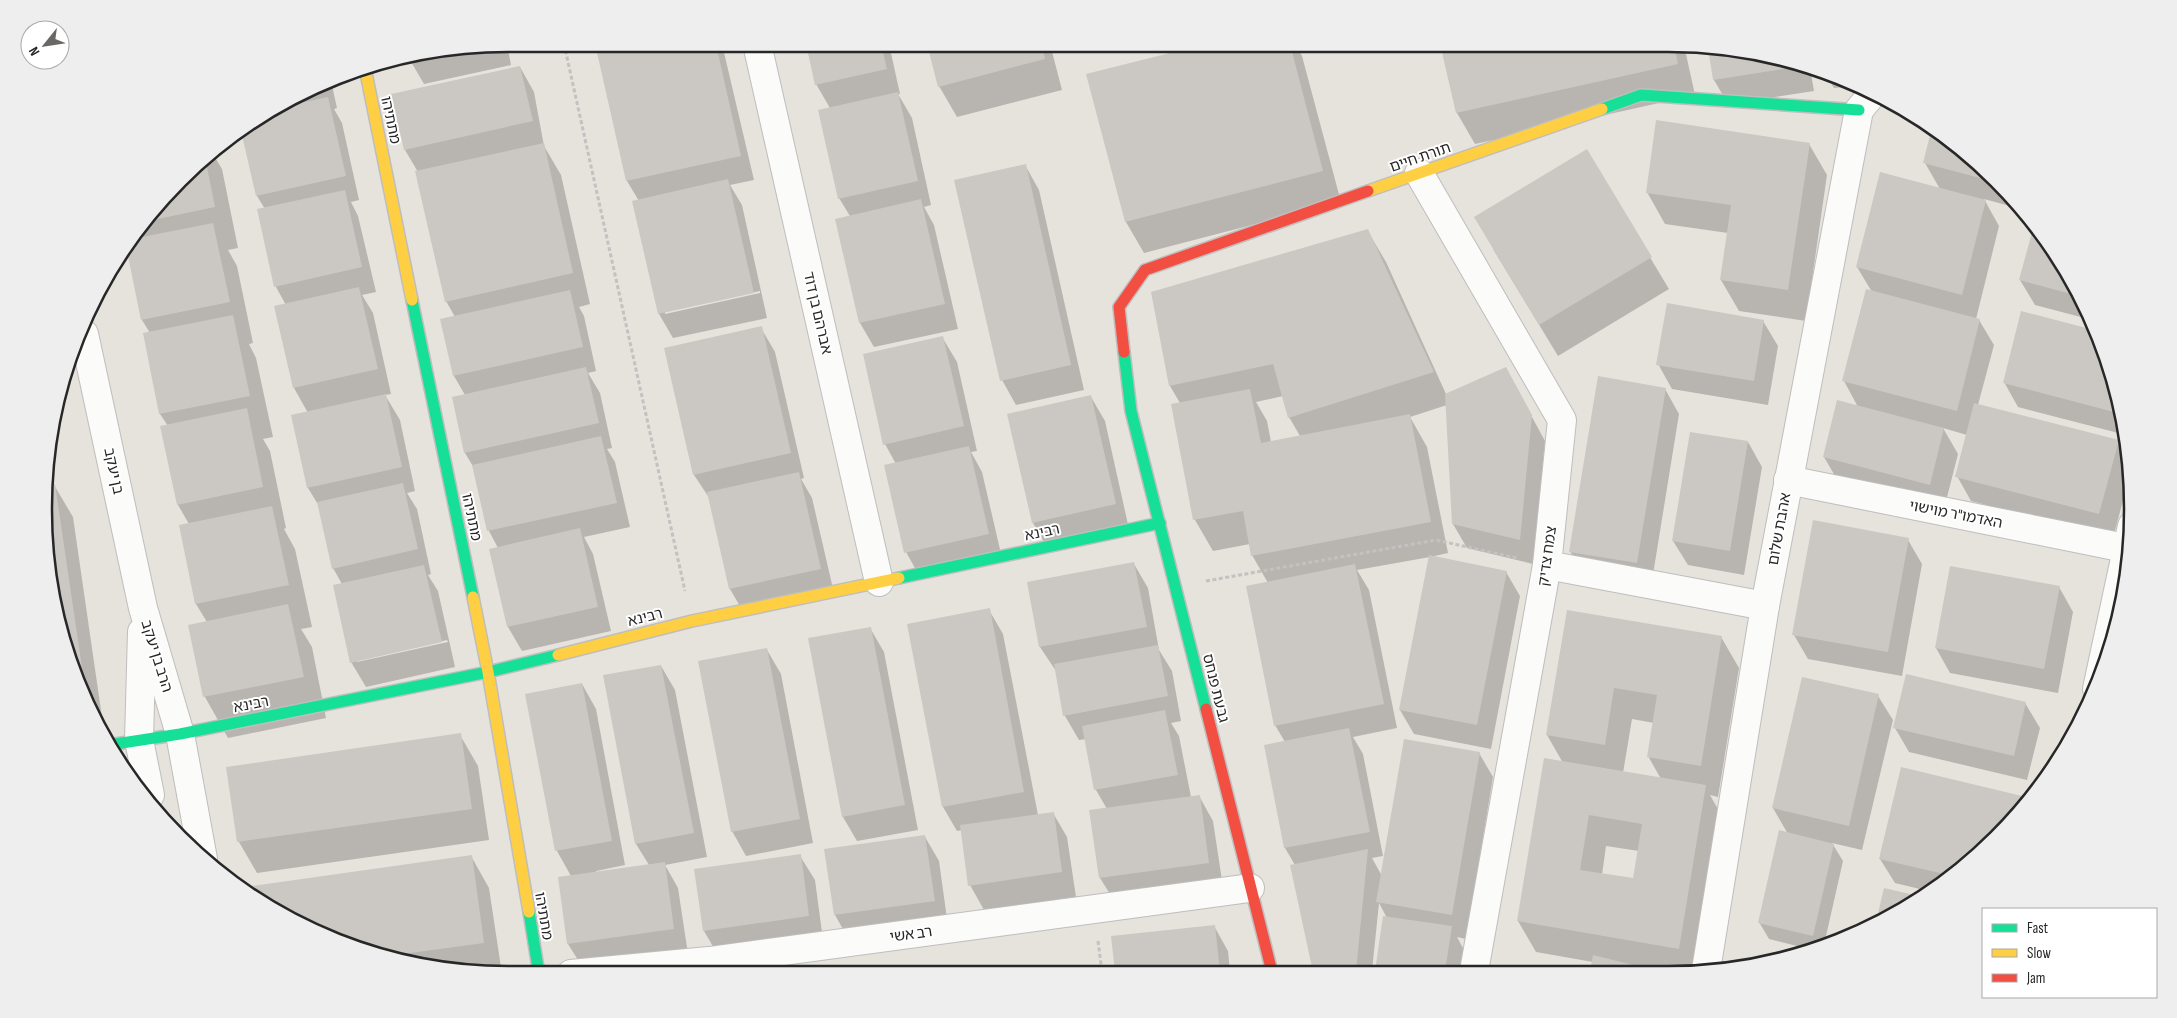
<svg xmlns="http://www.w3.org/2000/svg" width="2177" height="1018" viewBox="0 0 2177 1018" font-family="'Sofia Sans Condensed','Noto Sans Hebrew',sans-serif">
<style>
.shadow{fill:#0003;fill-rule:evenodd}
.building{fill:#cbc8c3;fill-rule:evenodd}
.lines{fill:none;stroke-linecap:round;stroke-linejoin:round}
.street-casing{stroke:#bfbebe;stroke-width:30}
.fast-casing{stroke:#bfbebe;stroke-width:14}
.slow-casing{stroke:#bfbebe;stroke-width:14}
.jam-casing{stroke:#bfbebe;stroke-width:14}
.path{stroke:#c2c2c1;stroke-width:3;stroke-dasharray:4 2.5;stroke-linecap:butt}
.street{stroke:#fbfbfa;stroke-width:28}
.fast{stroke:#16e098;stroke-width:11}
.slow{stroke:#ffcf43;stroke-width:11}
.jam{stroke:#f24e42;stroke-width:11}
.labels{text-anchor:middle;stroke-width:4;stroke-linejoin:round;paint-order:stroke}
.street-label{font-size:15px;fill:#272727;stroke:#fff}
.rim{fill:none;stroke:#272727;stroke-width:2.5}
</style>
<rect width="100%" height="100%" fill="#e6e2dc"/>
<g class="shadow">
<polygon points="507,44 511,65 424,84 410,60"/>
<path d="M601,44H722L754,180L730,185L742,205L767,318L673,338L659,314L639,201L627,181L597,49L603,48ZM760,291V293L665,314V311Z"/>
<polygon points="807,44 889,44 900,94 898,94 912,118 931,205 924,207 934,225 958,329 874,347 860,323 836,220 850,216 839,198 830,108 816,84"/>
<polygon points="928,44 1050,44 1062,90 957,117 939,86"/>
<polygon points="1211,44 1295,44 1302,56 1341,202 1144,253 1126,222 1088,75"/>
<polygon points="1344,44 1357,44 1346,47"/>
<polygon points="1441,44 1684,45 1695,95 1475,144 1457,113"/>
<polygon points="1709,48 1758,53 1810,68 1814,91 1728,104 1714,80"/>
<polygon points="520,67 534,92 544,146 561,175 590,304 579,307 584,316 596,371 588,373 600,393 612,448 607,449 615,462 630,527 584,537 593,554 611,631 522,651 508,627 490,550 498,548 489,531 474,468 465,453 465,395 454,376 455,317 446,301 418,172 405,150"/>
<polygon points="1825,73 1846,79 1859,86 1834,88"/>
<path d="M331,81L337,108L334,109L342,123L359,200L351,202L358,216L376,292L362,295L373,313L391,394L385,395L400,420L415,491L407,493L417,509L431,574L428,575L438,591L455,667L366,687L351,662L342,584L333,568L319,506L308,488V413L294,388L286,305L276,287L265,209L257,196L242,130L276,106ZM447,640L448,642L357,662V660Z"/>
<polygon points="1933,128 1997,180 2021,209 1984,199 1999,226 1976,319 1979,320 1994,345 1978,405 2118,441 2128,460 2130,474 2113,538 1971,501 1957,476 1967,435 1943,428 1958,454 1944,509 1838,481 1824,457 1858,407 1844,381 1872,292 1857,267 1940,189 1925,163"/>
<polygon points="1809,144 1827,175 1806,321 1739,311 1721,280 1728,233 1665,224 1647,192"/>
<polygon points="214,151 213,154 222,169 238,248 228,250 237,266 253,343 249,344 256,358 273,437 263,439 270,451 286,528 284,529 295,549 312,627 301,629 312,647 326,718 228,738 205,697 207,622 196,604 180,526 189,524 178,505 168,426 160,414 150,333 142,320 128,250 202,159"/>
<polygon points="1586,151 1669,289 1558,356 1493,249"/>
<polygon points="1025,165 1039,190 1084,390 1016,405 1002,380"/>
<path d="M1367,230L1386,262L1446,394L1519,393L1545,441L1533,564L1467,548L1453,524L1447,405L1410,417L1427,447L1448,553L1430,557L1506,572L1520,596L1491,749L1414,734L1400,710L1430,557L1357,570L1369,590L1397,728L1353,737L1363,754L1383,856L1372,858L1382,876L1479,753L1493,777L1466,939L1457,937L1465,952L1462,971H1376L1384,917L1387,918L1379,903L1372,971L1314,972L1295,865L1285,848V742L1275,725L1268,583L1252,555L1250,544L1213,551L1195,520L1180,403L1170,386L1153,292ZM1283,396L1289,417L1300,436L1271,442L1267,421L1256,402Z"/>
<polygon points="2055,250 2092,320 2035,305 2020,280"/>
<polygon points="1763,321 1778,346 1768,405 1672,389 1658,364"/>
<polygon points="761,328 775,352 804,478 801,479 812,498 834,593 744,613 730,589 710,499 694,475"/>
<polygon points="2098,332 2124,418 2126,435 2018,407 2004,382"/>
<polygon points="942,337 957,362 977,451 971,452 982,472 1002,558 920,577 906,552 896,464 885,444"/>
<polygon points="1665,389 1679,414 1651,587 1585,576 1570,551"/>
<polygon points="1091,397 1105,421 1129,529 1047,547 1033,523"/>
<polygon points="1748,442 1762,467 1744,575 1688,565 1673,541"/>
<polygon points="54,485 73,517 105,738 69,659 48,570 50,486"/>
<polygon points="1908,540 1922,564 1902,676 1808,659 1794,635"/>
<polygon points="1134,564 1148,588 1159,650 1172,671 1181,721 1171,723 1179,736 1191,797 1199,796 1213,821 1223,887 1115,902 1100,878 1091,811 1107,809 1096,790 1086,739 1079,740 1065,716 1056,671 1040,647 1028,583"/>
<polygon points="2059,587 2073,612 2058,693 1950,673 1936,648"/>
<polygon points="989,610 1003,634 1038,815 1053,813 1067,837 1076,897 984,910 970,885 962,830 957,831 943,807"/>
<path d="M1568,611L1721,637L1739,668L1718,797L1710,795L1723,818L1698,970L1591,971L1593,962L1536,952L1518,921L1563,763L1547,735ZM1632,719L1654,723L1648,756L1661,779L1623,773ZM1606,846L1639,851L1634,880L1602,875Z"/>
<polygon points="870,628 884,652 918,830 857,841 843,817"/>
<polygon points="767,650 781,674 813,843 746,856 732,831"/>
<polygon points="661,666 675,690 707,857 665,865 678,888 688,954 583,968 568,944 571,876 557,851 582,684 596,709 625,865 596,871 596,873 649,865 636,844"/>
<polygon points="1878,696 1893,720 1862,850 1832,843 1843,861 1824,945 1809,949 1769,939 1759,922 1788,834 1773,808"/>
<polygon points="2025,703 2040,728 2027,780 1909,752 1895,728"/>
<polygon points="460,735 478,766 489,840 257,873 239,842 228,768"/>
<polygon points="2022,797 2026,804 1951,878 1928,891 1895,883 1880,859"/>
<polygon points="925,837 939,861 948,926 849,940 835,915 826,851"/>
<polygon points="471,856 489,888 502,974 418,965 331,939 254,891 253,887"/>
<polygon points="800,856 815,880 823,940 718,955 704,931"/>
<polygon points="1214,926 1228,951 1230,972 1116,972 1112,937"/>
</g>
<g class="building">
<polygon points="615,44 716,44 741,156 626,181 596,48"/>
<polygon points="806,44 881,44 887,69 815,85"/>
<polygon points="927,44 1042,44 1045,59 938,87"/>
<polygon points="1206,44 1290,44 1323,171 1125,222 1086,74"/>
<polygon points="1440,44 1674,44 1678,64 1456,113"/>
<polygon points="1708,48 1758,53 1802,66 1713,80"/>
<polygon points="520,66 533,121 404,150 391,94"/>
<polygon points="898,92 918,181 838,199 818,110"/>
<polygon points="328,97 346,176 256,196 241,131 272,109"/>
<polygon points="1656,120 1810,143 1788,290 1720,280 1731,205 1646,193"/>
<polygon points="1932,127 1997,180 1999,183 1923,163"/>
<polygon points="544,143 573,273 445,302 415,171"/>
<polygon points="1587,149 1652,257 1539,325 1474,217"/>
<polygon points="205,157 215,207 153,220 202,159"/>
<polygon points="1026,164 1071,365 1000,381 954,180"/>
<polygon points="1880,172 1986,200 1962,295 1856,267"/>
<polygon points="728,179 754,293 658,314 632,201"/>
<polygon points="345,190 362,267 274,287 257,209"/>
<polygon points="921,199 945,304 859,323 835,219"/>
<polygon points="213,223 230,302 141,320 127,251 137,238"/>
<polygon points="2034,225 2055,250 2079,296 2019,280"/>
<polygon points="1368,229 1434,372 1288,418 1273,364 1169,386 1151,292"/>
<polygon points="359,287 378,369 293,388 274,306"/>
<polygon points="1866,289 1980,319 1957,411 1842,381"/>
<polygon points="570,290 583,347 453,376 440,319"/>
<polygon points="1667,303 1764,320 1754,381 1656,365"/>
<polygon points="2021,311 2098,331 2118,397 2114,412 2003,383"/>
<polygon points="233,315 250,396 159,414 143,333"/>
<polygon points="762,326 791,453 693,475 664,348"/>
<polygon points="943,336 964,426 883,445 863,354"/>
<polygon points="586,367 599,423 464,453 452,397"/>
<polygon points="1506,367 1532,415 1520,540 1452,524 1445,394"/>
<polygon points="1598,376 1666,388 1637,563 1569,552"/>
<polygon points="1250,389 1261,443 1410,414 1431,522 1251,556 1243,511 1193,520 1171,404"/>
<polygon points="386,394 402,467 307,488 291,415"/>
<polygon points="1091,395 1116,504 1032,523 1007,414"/>
<polygon points="1837,400 1944,428 1930,485 1823,457"/>
<polygon points="1974,403 2119,440 2099,514 1955,477"/>
<polygon points="247,408 263,487 177,505 160,426"/>
<polygon points="1690,432 1748,441 1730,551 1672,541"/>
<polygon points="601,436 617,503 487,531 472,465"/>
<polygon points="969,446 989,534 904,553 884,465"/>
<polygon points="799,472 821,569 729,589 707,492"/>
<polygon points="403,483 418,549 332,569 317,502"/>
<polygon points="55,484 86,695 85,696 69,659 48,570 51,485"/>
<polygon points="272,506 289,585 195,604 179,525"/>
<polygon points="1813,520 1909,538 1888,652 1792,635"/>
<polygon points="580,528 598,607 507,627 489,549"/>
<polygon points="1429,555 1507,571 1477,725 1399,710"/>
<polygon points="1134,562 1147,627 1039,647 1027,582"/>
<polygon points="1355,564 1384,704 1274,726 1246,586"/>
<polygon points="424,565 442,642 350,663 333,585"/>
<polygon points="1950,566 2060,586 2044,669 1935,648"/>
<polygon points="288,604 304,677 203,697 188,625"/>
<polygon points="990,608 1024,792 942,807 907,624"/>
<polygon points="1567,610 1722,636 1701,766 1647,757 1657,695 1614,688 1605,745 1546,735"/>
<polygon points="871,627 905,805 842,817 808,638"/>
<polygon points="1158,645 1168,696 1063,716 1054,664"/>
<polygon points="767,648 800,819 731,832 698,661"/>
<polygon points="661,665 694,833 635,844 603,675"/>
<polygon points="1906,674 2026,702 2014,756 1893,728"/>
<polygon points="1802,677 1879,694 1849,826 1772,808"/>
<polygon points="582,683 612,841 555,851 525,694"/>
<polygon points="1165,710 1178,775 1094,790 1082,726"/>
<polygon points="1349,728 1370,832 1284,848 1264,745"/>
<polygon points="461,733 472,809 237,842 226,767"/>
<polygon points="1404,739 1480,752 1452,915 1376,902"/>
<path d="M1544,758L1706,785L1679,949L1517,921ZM1589,815L1642,824L1633,878L1580,870Z"/>
<polygon points="1901,767 2022,796 2019,810 1953,876 1879,859"/>
<polygon points="1200,795 1209,863 1099,878 1089,810"/>
<polygon points="1054,812 1062,872 968,886 960,825"/>
<polygon points="1779,830 1834,844 1813,936 1758,923"/>
<polygon points="925,835 935,901 834,915 824,849"/>
<polygon points="1368,849 1356,971 1313,972 1290,865"/>
<polygon points="801,854 809,916 703,931 694,869"/>
<polygon points="472,855 484,943 388,956 331,939 253,890 252,886"/>
<polygon points="665,862 674,929 567,944 558,877"/>
<polygon points="1884,888 1919,896 1876,922"/>
<polygon points="1383,916 1452,926 1445,971 1375,971"/>
<polygon points="1215,925 1220,972 1115,972 1111,936"/>
<polygon points="1593,955 1653,970 1590,971"/>
</g>
<g class="lines">
<g class="street-casing">
<g id="street">
<polyline points="757,44 879,582"/>
<polyline points="1419,173 1562,420 1547,565 1474,971"/>
<polyline points="84,334 143,608 180,734 203,859"/>
<polyline points="1788,480 2125,548 2129,547"/>
<polyline points="1547,565 1765,606"/>
<polyline points="142,632 139,740 150,795"/>
<polyline points="2097,689 2132,526"/>
<polyline points="1706,970 1765,606 1859,110 1873,93"/>
<polyline points="571,974 709,961 1250,888"/>
</g>
</g>
<g class="fast-casing">
<g id="fast">
<polyline points="1602,109 1641,95 1859,110"/>
<polyline points="412,300 473,597"/>
<polyline points="1124,352 1131,411 1206,709"/>
<polyline points="899,578 1160,523"/>
<polyline points="109,745 180,734 488,672 558,655"/>
<polyline points="529,912 539,974"/>
</g>
</g>
<g class="slow-casing">
<g id="slow">
<polyline points="365,68 412,300"/>
<polyline points="1368,191 1602,109"/>
<polyline points="473,597 488,672 529,912"/>
<polyline points="558,655 692,621 899,578"/>
</g>
</g>
<g class="jam-casing">
<g id="jam">
<polyline points="1124,352 1119,307 1145,270 1368,191"/>
<polyline points="1206,709 1272,972"/>
</g>
</g>
<g class="path">
<polyline points="564,44 685,591"/>
<polyline points="1206,581 1436,540 1517,558"/>
<polyline points="1098,941 1102,972"/>
</g>
<use href="#street" class="street"/>
<use href="#fast" class="fast"/>
<use href="#slow" class="slow"/>
<use href="#jam" class="jam"/>
</g>
<g class="labels">
<g class="street-label">
<text transform="translate(391 120) rotate(78)" y="5">מתתיהו</text>
<text transform="translate(1420 157) rotate(-19)" y="5">תורת חיים</text>
<text transform="translate(818 313) rotate(77)" y="5">אברהם בן דוד</text>
<text transform="translate(114 471) rotate(78)" y="5">בן יעקב</text>
<text transform="translate(1956 514) rotate(11)" y="5">האדמו"ר מוישוי</text>
<text transform="translate(472 517) rotate(78)" y="5">מתתיהו</text>
<text transform="translate(1779 529) rotate(-80)" y="5">אהבת שלום</text>
<text transform="translate(1042 532) rotate(-12)" y="5">רבינא</text>
<text transform="translate(1547 556) rotate(-82)" y="5">צמח צדיק</text>
<text transform="translate(645 617) rotate(-14)" y="5">רבינא</text>
<text transform="translate(157 656) rotate(73)" y="5">הרב בן יעקב</text>
<text transform="translate(1216 688) rotate(76)" y="5">גבעת פנחס</text>
<text transform="translate(251 704) rotate(-11)" y="5">רבינא</text>
<text transform="translate(544 916) rotate(80)" y="5">מתתיהו</text>
<text transform="translate(911 934) rotate(-8)" y="5">רב אשי</text>
</g>
</g>
<path d="M0 0H2177V1018H0ZM508 52H1668A456 456 0 0 1 2124 508V510A456 456 0 0 1 1668 966H508A456 456 0 0 1 52 510V508A456 456 0 0 1 508 52Z" fill="#eee" fill-rule="evenodd"/>
<path class="rim" d="M508 52H1668A456 456 0 0 1 2124 508V510A456 456 0 0 1 1668 966H508A456 456 0 0 1 52 510V508A456 456 0 0 1 508 52Z"/>
<rect x="1982" y="908" width="175" height="90" fill="#ffffff" stroke="#a9a9a9"/>
<rect x="1992" y="924" width="25" height="8" fill="#16e098" stroke="#a9a9a9"/>
<text x="2027" y="933" font-size="15" fill="#272727">Fast</text>
<rect x="1992" y="949" width="25" height="8" fill="#ffcf43" stroke="#a9a9a9"/>
<text x="2027" y="958" font-size="15" fill="#272727">Slow</text>
<rect x="1992" y="974" width="25" height="8" fill="#f24e42" stroke="#a9a9a9"/>
<text x="2027" y="983" font-size="15" fill="#272727">Jam</text>
<g transform="translate(45 45) rotate(240)"><circle r="24" fill="#ffffff" stroke="#a9a9a9"/>
<path d="M0-4L9 19L0 12L-9 19Z" fill="#6a6866"/>
<text y="-8" font-size="14" font-weight="bold" text-anchor="middle" fill="#272727">N</text>
</g>
</svg>
